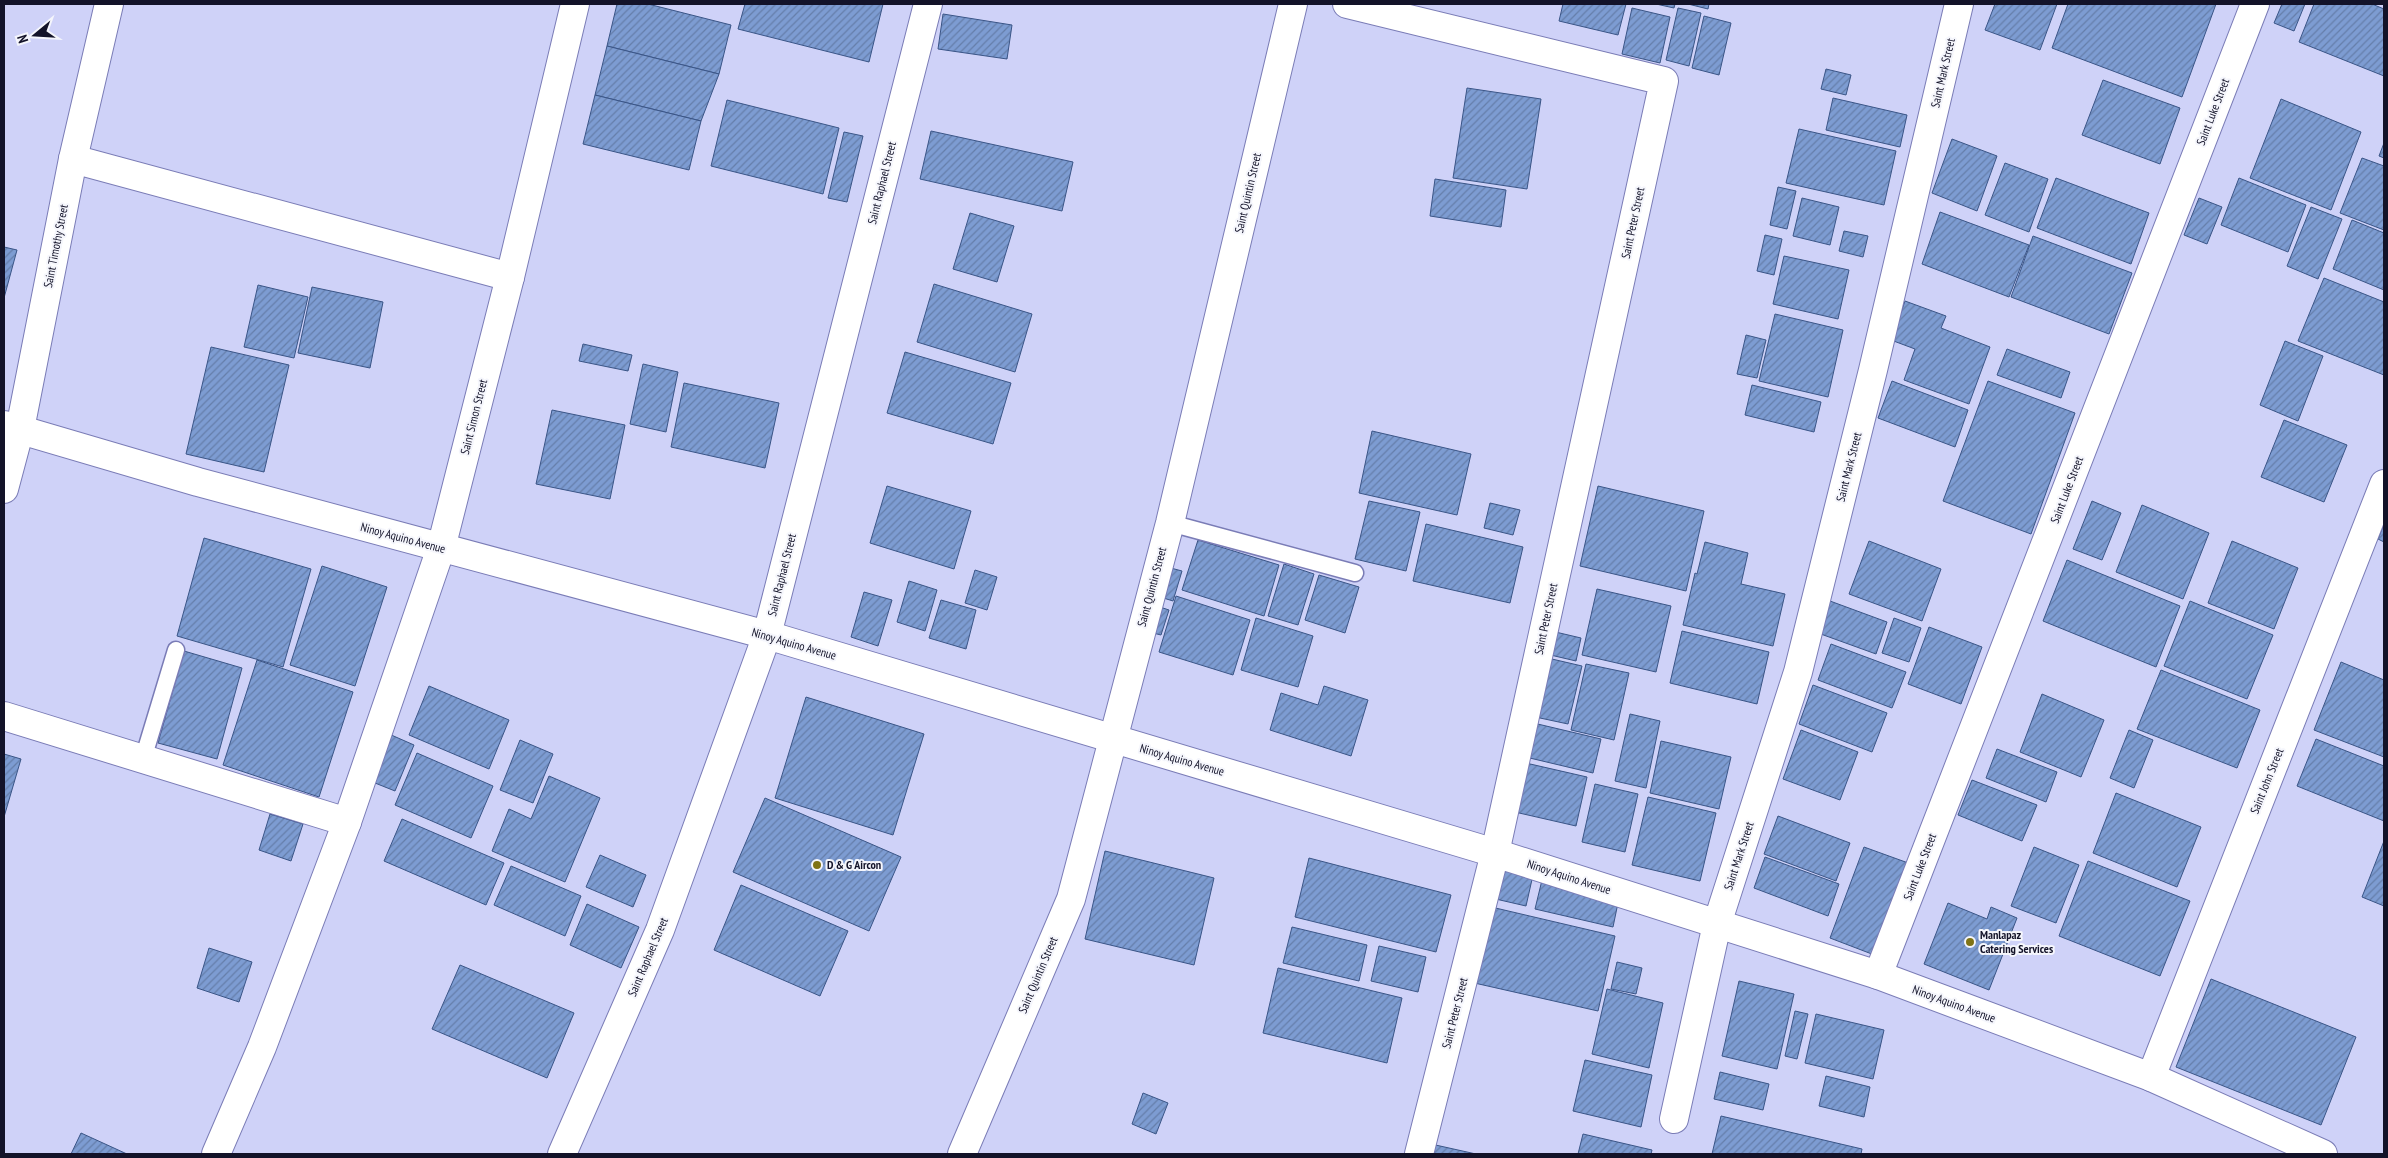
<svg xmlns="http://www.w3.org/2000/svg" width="2388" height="1158" viewBox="0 0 2388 1158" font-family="'PT Sans Narrow',sans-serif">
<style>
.building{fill:url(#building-hatch);stroke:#3a5587}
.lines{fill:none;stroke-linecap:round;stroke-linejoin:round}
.lane-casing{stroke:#7a7cb6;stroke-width:19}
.street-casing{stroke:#7a7cb6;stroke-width:30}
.lane{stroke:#fff;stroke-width:16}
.street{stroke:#fff;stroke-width:28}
.poi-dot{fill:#7f7315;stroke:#f5f6fc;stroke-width:2}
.labels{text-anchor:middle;stroke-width:4;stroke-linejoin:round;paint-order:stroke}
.street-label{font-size:12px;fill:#131329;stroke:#f5f6fc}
.poi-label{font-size:12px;font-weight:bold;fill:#131329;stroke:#f5f6fc;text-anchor:start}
</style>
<defs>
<pattern id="building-hatch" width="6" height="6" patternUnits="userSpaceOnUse" patternTransform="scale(1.25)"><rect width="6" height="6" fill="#7d9cd2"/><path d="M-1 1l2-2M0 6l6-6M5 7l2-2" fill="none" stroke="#657eaa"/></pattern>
</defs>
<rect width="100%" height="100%" fill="#cfd2f8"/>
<g class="building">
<polygon points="617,4 648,4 731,25 719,74 607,46"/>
<polygon points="745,4 883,4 869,62 738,29"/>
<polygon points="1563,4 1626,4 1618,35 1559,21"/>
<polygon points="1656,4 1675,4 1674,8"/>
<polygon points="1688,4 1709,4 1708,9"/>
<polygon points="1995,4 2057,4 2040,50 1985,30"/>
<polygon points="2068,4 2216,4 2182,97 2052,48"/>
<polygon points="2282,4 2305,4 2294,31 2274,23"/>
<polygon points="2314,4 2372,4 2384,9 2384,76 2299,42"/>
<polygon points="1632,8 1670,17 1660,63 1622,54"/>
<polygon points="1678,8 1701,13 1689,66 1666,60"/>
<polygon points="943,14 1012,25 1007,59 938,49"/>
<polygon points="1704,16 1731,23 1719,75 1692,68"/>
<polygon points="607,46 719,74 701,121 595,95"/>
<polygon points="1826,69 1851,75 1846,95 1821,89"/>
<polygon points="2103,80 2180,108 2160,164 2082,135"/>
<polygon points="1467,88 1541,99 1527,189 1453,178"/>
<polygon points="595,95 701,121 689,170 583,144"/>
<polygon points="1833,98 1907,115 1900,147 1826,130"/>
<polygon points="2281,99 2361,132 2331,210 2250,178"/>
<polygon points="727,100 839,128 823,194 711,166"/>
<polygon points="1799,129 1896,151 1884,205 1786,183"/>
<polygon points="931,131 1073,162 1062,211 920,179"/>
<polygon points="844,132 863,136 847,202 828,198"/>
<polygon points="1952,139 1997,156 1977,211 1932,193"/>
<polygon points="2384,143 2384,158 2379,156"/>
<polygon points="2362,158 2384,166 2384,230 2340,213"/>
<polygon points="2005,163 2048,179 2029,232 1985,215"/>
<polygon points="2056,178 2149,213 2131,264 2037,228"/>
<polygon points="2239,178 2306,205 2288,252 2221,225"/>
<polygon points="1435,179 1506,190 1501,227 1430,216"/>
<polygon points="1778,187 1796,191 1787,229 1770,225"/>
<polygon points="1802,198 1839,207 1830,245 1793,236"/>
<polygon points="2199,198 2222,207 2207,244 2184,235"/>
<polygon points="2311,207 2342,219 2318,279 2287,266"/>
<polygon points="1940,212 2029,245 2009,297 1922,264"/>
<polygon points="970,213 1014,226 997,282 953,269"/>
<polygon points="2352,220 2384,233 2384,290 2333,269"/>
<polygon points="1844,231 1868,236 1863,257 1839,251"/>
<polygon points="1765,235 1782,239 1774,275 1757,271"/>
<polygon points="2033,236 2132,273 2109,334 2011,297"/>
<polygon points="4,247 17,250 4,298"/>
<polygon points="1784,256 1849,270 1838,319 1773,304"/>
<polygon points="2324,278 2384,302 2384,375 2298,341"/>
<polygon points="934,284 1032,314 1015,372 917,342"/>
<polygon points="258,285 308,297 294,358 244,347"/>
<polygon points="312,287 383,302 370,368 298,353"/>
<polygon points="1905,301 1946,316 1941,328 1990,347 1969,404 1904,380 1915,349 1891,340"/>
<polygon points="1775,314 1843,330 1828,397 1759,381"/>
<polygon points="1746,335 1766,340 1757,378 1737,374"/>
<polygon points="2285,341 2323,356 2298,421 2260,405"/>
<polygon points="583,344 632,355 628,371 579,361"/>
<polygon points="211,347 289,365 264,472 186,454"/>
<polygon points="2007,349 2070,372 2061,398 1997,375"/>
<polygon points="905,352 1011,383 993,444 887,413"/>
<polygon points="643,364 678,372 666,432 630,424"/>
<polygon points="1892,381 1968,410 1955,447 1878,418"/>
<polygon points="1988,381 2075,413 2031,534 1943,501"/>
<polygon points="684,383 779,403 765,468 671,447"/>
<polygon points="1752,385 1821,402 1814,432 1745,415"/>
<polygon points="552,410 625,425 610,499 536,484"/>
<polygon points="2284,420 2347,445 2324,502 2261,477"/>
<polygon points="1372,431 1471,454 1457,515 1359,493"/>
<polygon points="887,486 971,511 954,569 870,543"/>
<polygon points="1598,486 1704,511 1686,591 1580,566"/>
<polygon points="1369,501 1420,512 1406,571 1355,559"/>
<polygon points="2092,501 2121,513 2102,560 2073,549"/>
<polygon points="1490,503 1520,510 1513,535 1484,528"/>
<polygon points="2142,505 2209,533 2183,599 2116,572"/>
<polygon points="1426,524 1523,547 1510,603 1413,581"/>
<polygon points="2384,524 2384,542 2378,539"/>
<polygon points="204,538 311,569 283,667 177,636"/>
<polygon points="1198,540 1279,565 1264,616 1182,590"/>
<polygon points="1869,541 1941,569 1922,621 1849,594"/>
<polygon points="2232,541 2298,568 2274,629 2208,603"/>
<polygon points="1705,542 1748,553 1741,584 1785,594 1773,646 1683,625 1695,573 1697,574"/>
<polygon points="2067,560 2180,606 2156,667 2043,621"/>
<polygon points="1284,564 1314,574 1298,625 1268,616"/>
<polygon points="322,566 387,587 355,686 290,665"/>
<polygon points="1167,567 1182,571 1173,601 1157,596"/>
<polygon points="975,570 997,577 987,610 965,603"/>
<polygon points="1319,575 1359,587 1345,633 1305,620"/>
<polygon points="909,581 937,590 925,631 897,622"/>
<polygon points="1597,589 1671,606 1656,672 1582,655"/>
<polygon points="864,592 892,600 878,646 851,637"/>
<polygon points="1176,596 1250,620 1233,675 1159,652"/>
<polygon points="941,600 976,610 966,649 929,638"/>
<polygon points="1830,601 1887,622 1876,654 1818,633"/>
<polygon points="2190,601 2273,635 2247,699 2164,666"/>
<polygon points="1157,606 1169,610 1161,635 1149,632"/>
<polygon points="1256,618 1313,636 1298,687 1241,670"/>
<polygon points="1894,618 1921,628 1909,662 1882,653"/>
<polygon points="1929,627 1982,647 1961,704 1908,684"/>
<polygon points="1547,630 1581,638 1576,661 1542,653"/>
<polygon points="1682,631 1769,652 1757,704 1670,683"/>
<polygon points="1831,644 1906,672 1892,708 1818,680"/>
<polygon points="184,651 242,668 217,759 158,743"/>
<polygon points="1539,656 1582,666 1568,724 1526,715"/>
<polygon points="257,660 353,692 319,797 223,765"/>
<polygon points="2341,662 2384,680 2384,757 2314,730"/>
<polygon points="1586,664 1629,673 1614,740 1571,730"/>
<polygon points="2161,670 2260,710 2237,768 2137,729"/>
<polygon points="1813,685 1887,713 1872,752 1799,724"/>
<polygon points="429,686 509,720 489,769 409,735"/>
<polygon points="1324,686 1368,700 1351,756 1270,730 1281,693 1318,705"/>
<polygon points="2042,694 2104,720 2081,777 2020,752"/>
<polygon points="806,697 924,734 893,835 775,798"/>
<polygon points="1630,714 1660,721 1646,788 1615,781"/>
<polygon points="1525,721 1601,739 1593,773 1517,755"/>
<polygon points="1801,730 1858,752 1840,800 1783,779"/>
<polygon points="2129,730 2153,740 2134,788 2110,778"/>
<polygon points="389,734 414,745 395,791 370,781"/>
<polygon points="2316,739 2384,766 2384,821 2297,786"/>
<polygon points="520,740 553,754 533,803 500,790"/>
<polygon points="1661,741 1731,757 1719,809 1650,793"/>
<polygon points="1997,749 2057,772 2046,802 1986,778"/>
<polygon points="417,753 493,786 471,838 395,805"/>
<polygon points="4,754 21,759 4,817"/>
<polygon points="1517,761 1587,777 1576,826 1506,810"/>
<polygon points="549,776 600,798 565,882 492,851 509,809 531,819"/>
<polygon points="1972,780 2037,805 2022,841 1958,815"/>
<polygon points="1595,784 1638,794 1625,852 1582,842"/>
<polygon points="2116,793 2201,827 2177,887 2093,853"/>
<polygon points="1648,797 1716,813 1700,881 1632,865"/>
<polygon points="765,798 901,857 869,931 733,872"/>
<polygon points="270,814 303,824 291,861 259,850"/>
<polygon points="1778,816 1850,843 1836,881 1764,854"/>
<polygon points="402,819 504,863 486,905 384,861"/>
<polygon points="2384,841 2384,906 2362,897"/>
<polygon points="1864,847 1911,864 1877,956 1830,938"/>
<polygon points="2034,847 2079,865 2056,923 2011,906"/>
<polygon points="1105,851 1214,878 1194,965 1085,939"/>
<polygon points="600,855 646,875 633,907 586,887"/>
<polygon points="1765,857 1839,884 1828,916 1754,888"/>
<polygon points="1309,858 1451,895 1436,952 1295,917"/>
<polygon points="2088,861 2190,901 2160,976 2059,936"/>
<polygon points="511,866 581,896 565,936 494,905"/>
<polygon points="1494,866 1533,875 1526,906 1487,897"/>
<polygon points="1542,880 1619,898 1613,927 1535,909"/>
<polygon points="741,885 848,931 820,996 714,950"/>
<polygon points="1948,903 1987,919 1991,907 2017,918 1989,990 1924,964"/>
<polygon points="587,904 639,927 621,968 570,945"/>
<polygon points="1487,906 1615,936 1598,1011 1470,982"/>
<polygon points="1292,927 1367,945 1359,981 1283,963"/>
<polygon points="1379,946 1426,957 1418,992 1371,981"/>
<polygon points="209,948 252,962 239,1002 197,988"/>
<polygon points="1617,962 1642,968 1636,994 1611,989"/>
<polygon points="460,965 574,1013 547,1078 432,1029"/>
<polygon points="1278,968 1402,998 1387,1063 1263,1033"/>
<polygon points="2211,979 2356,1037 2321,1125 2176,1067"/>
<polygon points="1739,981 1794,994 1777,1069 1722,1056"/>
<polygon points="1607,989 1663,1003 1649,1068 1592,1054"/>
<polygon points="1795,1011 1808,1014 1797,1059 1785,1056"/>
<polygon points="1816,1014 1884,1030 1873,1079 1805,1063"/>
<polygon points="1585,1060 1652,1075 1641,1127 1573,1111"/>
<polygon points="1720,1072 1769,1084 1763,1110 1714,1099"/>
<polygon points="1826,1076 1870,1087 1864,1117 1819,1106"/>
<polygon points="1143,1093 1168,1103 1156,1134 1132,1124"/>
<polygon points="1721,1116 1862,1149 1861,1154 1712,1154"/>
<polygon points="81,1133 127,1154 71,1154"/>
<polygon points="1583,1134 1652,1150 1651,1154 1578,1154"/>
<polygon points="1431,1144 1476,1154 1429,1154"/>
</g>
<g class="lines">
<g class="lane-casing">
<g id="lane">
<polyline points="1170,523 1355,573"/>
<polyline points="143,759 176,650"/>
</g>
</g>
<g class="street-casing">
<g id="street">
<polyline points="1347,4 1664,81 1495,853 1419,1154"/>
<polyline points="73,159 510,277"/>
<polyline points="4,425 198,482 767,635 1495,853 1878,975 2151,1077 2323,1154"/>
<polyline points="4,489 20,429 73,159 109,4"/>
<polyline points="4,716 347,822"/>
<polyline points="1878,975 2255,4"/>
<polyline points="2151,1077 2384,484"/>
<polyline points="1674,1119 1717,924 1798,672 1873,370 1959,4"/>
<polyline points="216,1154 262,1047 347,822 441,548 510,277 575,4"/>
<polyline points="562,1154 660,930 767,635 928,4"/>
<polyline points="962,1154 1071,899 1170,523 1293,4"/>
</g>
</g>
<use href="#lane" class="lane"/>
<use href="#street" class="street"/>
</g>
<g class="poi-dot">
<circle cx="817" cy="865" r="5"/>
<circle cx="1970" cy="942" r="5"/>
</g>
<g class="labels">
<g class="street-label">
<text transform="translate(1943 73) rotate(-77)" y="4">Saint Mark Street</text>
<text transform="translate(2213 112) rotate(-69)" y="4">Saint Luke Street</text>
<text transform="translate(882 183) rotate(-76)" y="4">Saint Raphael Street</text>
<text transform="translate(1248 193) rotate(-77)" y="4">Saint Quintin Street</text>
<text transform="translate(1633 223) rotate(-78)" y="4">Saint Peter Street</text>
<text transform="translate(56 246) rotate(-79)" y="4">Saint Timothy Street</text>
<text transform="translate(474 417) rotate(-76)" y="4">Saint Simon Street</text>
<text transform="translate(1849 467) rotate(-76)" y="4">Saint Mark Street</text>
<text transform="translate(2067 490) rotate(-69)" y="4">Saint Luke Street</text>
<text transform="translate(403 538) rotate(15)" y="4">Ninoy Aquino Avenue</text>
<text transform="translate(782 575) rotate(-76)" y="4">Saint Raphael Street</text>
<text transform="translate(1152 587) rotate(-75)" y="4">Saint Quintin Street</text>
<text transform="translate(1546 619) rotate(-78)" y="4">Saint Peter Street</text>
<text transform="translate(794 644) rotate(16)" y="4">Ninoy Aquino Avenue</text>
<text transform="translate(1182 760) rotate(16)" y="4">Ninoy Aquino Avenue</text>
<text transform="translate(2267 781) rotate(-68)" y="4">Saint John Street</text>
<text transform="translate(1739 856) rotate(-72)" y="4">Saint Mark Street</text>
<text transform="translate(1920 867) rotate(-69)" y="4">Saint Luke Street</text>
<text transform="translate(1569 877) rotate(18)" y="4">Ninoy Aquino Avenue</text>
<text transform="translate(648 957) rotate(-67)" y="4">Saint Raphael Street</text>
<text transform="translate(1038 975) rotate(-67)" y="4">Saint Quintin Street</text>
<text transform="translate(1954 1004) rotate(20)" y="4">Ninoy Aquino Avenue</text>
<text transform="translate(1455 1013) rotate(-76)" y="4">Saint Peter Street</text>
</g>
<g class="poi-label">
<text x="827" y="869">D &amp; G Aircon</text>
<text x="1980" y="939">Manlapaz<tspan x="1980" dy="14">Catering Services</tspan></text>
</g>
</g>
<rect width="2388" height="1158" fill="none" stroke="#131329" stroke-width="10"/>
<g transform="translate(35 35) rotate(252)" stroke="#f5f6fc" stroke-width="4" paint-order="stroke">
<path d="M0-4L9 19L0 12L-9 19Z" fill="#131329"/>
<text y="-8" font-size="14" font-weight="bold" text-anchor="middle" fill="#131329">N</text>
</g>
</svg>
